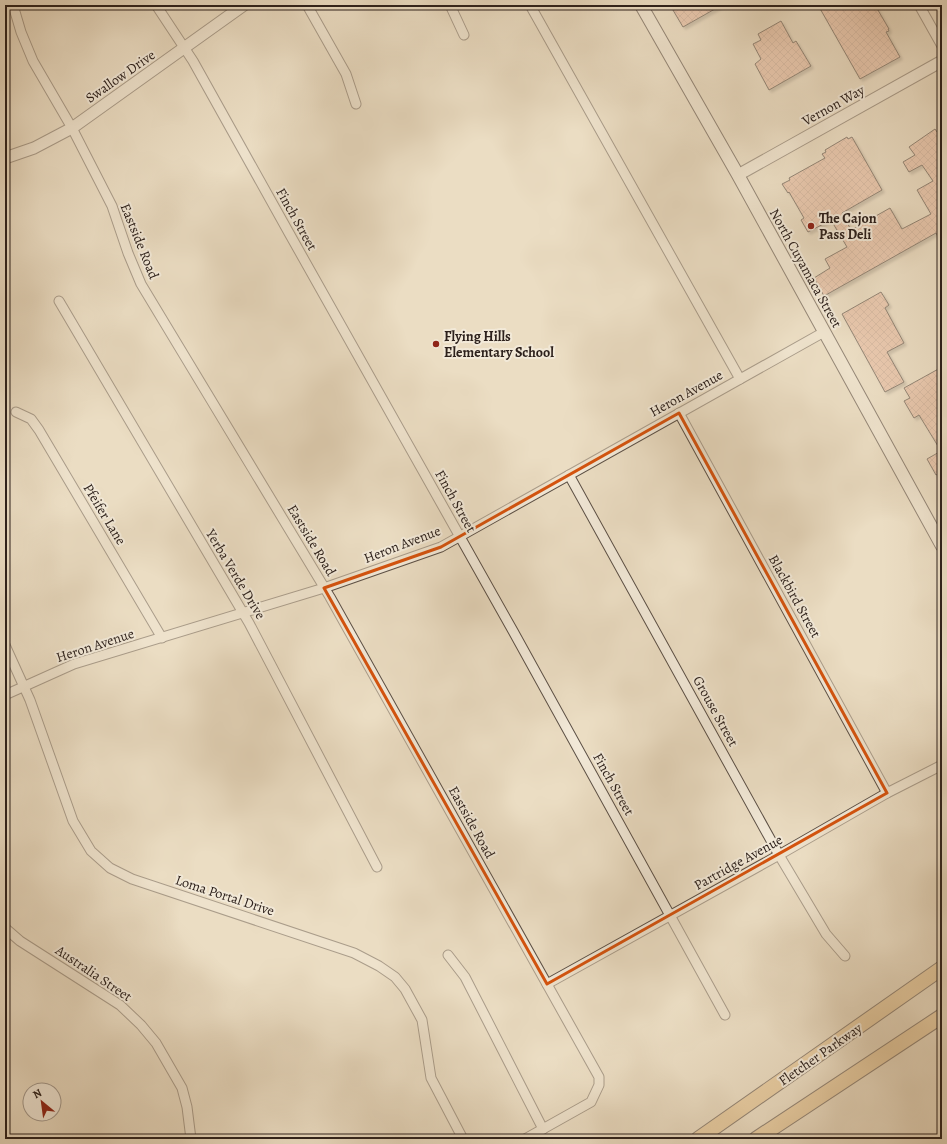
<svg xmlns="http://www.w3.org/2000/svg" width="947" height="1144" viewBox="0 0 947 1144" font-family="Alegreya,serif">
<style>
.building{fill:url(#building-cross-hatch);stroke:#2d211c;filter:url(#shadow)}
.lines{fill:none;stroke-linecap:round;stroke-linejoin:round}
.minor-casing{stroke:#5c5046;stroke-width:11}
.tertiary-casing{stroke:#5c5046;stroke-width:13}
.secondary-casing{stroke:#2d211c;stroke-width:14}
.primary-casing{stroke:#2d211c;stroke-width:16}
.minor{stroke:#f2e9d8;stroke-width:9}
.tertiary{stroke:#f2e9d8;stroke-width:11}
.secondary{stroke:#f2e9d8;stroke-width:12}
.primary{stroke:#e6be82;stroke-width:14}
.marked{fill:none;stroke:#d5530e;stroke-width:3;stroke-linejoin:round}
.poi-dot{fill:#8f2418;stroke:#f2e9d8;stroke-width:1.5}
.labels{text-anchor:middle;stroke-width:4;stroke-linejoin:round;paint-order:stroke}
.street-label{font-size:14px;fill:#2d211c;stroke:#f2e9d8}
.poi-label{font-size:14px;font-weight:bold;fill:#2d211c;stroke:#f2e9d8;text-anchor:start}
</style>
<defs>
<pattern id="building-cross-hatch" width="8" height="8" patternUnits="userSpaceOnUse"><rect width="8" height="8" fill="#e8b499"/><path d="M0 0l8 8M0 8l8-8" fill="none" stroke="#c79a83"/></pattern>
<filter id="shadow"><feDropShadow dx="2.5" dy="2.5" stdDeviation="1" flood-color="#0004"/></filter>
</defs>
<rect width="100%" height="100%" fill="#ebddc3"/>
<filter id="stains"><feTurbulence type="fractalNoise" baseFrequency=".005" numOctaves="4"/><feColorMatrix values="0 0 0 0 .2 0 0 0 0 .09 0 0 0 0 .02 0 0 0 .5 -.17"/></filter>
<radialGradient id="worn" r=".72"><stop offset=".6" stop-color="#630" stop-opacity="0"/><stop offset="1" stop-color="#630" stop-opacity=".3"/></radialGradient>
<g class="building">
<polygon points="670,5 722,5 683,27"/>
<polygon points="818,5 840,5 843,10 851,5 875,5 889,29 888,29 889,31 886,32 900,57 860,79"/>
<polygon points="781,21 793,43 796,41 811,66 769,90 755,64 761,59 753,44 761,40 758,34"/>
<polygon points="942,128 942,244 936,233 824,296 814,278 830,268 825,259 847,247 831,220 808,232 801,220 804,218 789,192 788,193 782,184 790,180 789,178 825,158 822,154 826,152 825,150 847,137 848,139 852,137 882,190 842,213 851,230 890,208 902,229 931,214 917,190 933,181 922,165 909,172 903,162 915,155 909,147 935,129 937,132"/>
<polygon points="881,292 889,305 885,308 904,343 887,352 904,382 885,392 842,314"/>
<polygon points="942,367 942,472 936,475 927,459 941,451 919,415 914,418 904,401 910,398 904,388"/>
</g>
<g class="lines">
<g class="minor-casing">
<g id="minor">
<polyline points="13,5 21,32 33,61 72,128 112,206 128,253 141,284 330,597 599,1077 599,1085 591,1102 525,1139"/>
<polyline points="156,5 193,61 289,233 513,631 725,1015"/>
<polyline points="307,5 346,74 356,104"/>
<polyline points="450,5 464,35"/>
<polyline points="530,5 740,379"/>
<polyline points="919,5 942,46"/>
<polyline points="59,301 249,623 377,867"/>
<polyline points="16,412 31,419 39,430 162,638"/>
<polyline points="679,413 887,793"/>
<polyline points="569,475 779,855 826,934 845,956"/>
<polyline points="5,645 30,700 73,821 91,851 110,868 132,879 354,953 379,966 395,977 405,989 422,1020 431,1078 463,1139"/>
<polyline points="5,695 74,664 324,588 441,547 824,332"/>
<polyline points="5,928 20,941 120,1005 141,1025 156,1043 182,1088 187,1107 191,1139"/>
<polyline points="448,955 465,977 543,1129"/>
<polyline points="547,984 779,855 887,793 942,765"/>
</g>
</g>
<g class="tertiary-casing">
<g id="tertiary">
<polyline points="5,158 34,148 72,128 244,5"/>
<polyline points="738,175 942,61"/>
</g>
</g>
<g class="secondary-casing">
<polyline id="secondary" points="641,5 738,175 942,546"/>
</g>
<g class="primary-casing">
<g id="primary">
<polyline points="698,1139 942,968"/>
<polyline points="756,1139 942,1016"/>
</g>
</g>
<use href="#minor" class="minor"/>
<use href="#tertiary" class="tertiary"/>
<use href="#secondary" class="secondary"/>
<use href="#primary" class="primary"/>
</g>
<path d="M0 0H947V1144H0ZM679,413L887,793L547,984L324,588L441,547Z" fill="#ebddc3" fill-opacity=".55" fill-rule="evenodd"/>
<path class="marked" d="M679,413L887,793L547,984L324,588L441,547Z"/>
<g class="poi-dot">
<circle cx="811" cy="226" r="4"/>
<circle cx="436" cy="344" r="4"/>
</g>
<g class="labels">
<g class="street-label">
<text transform="translate(120 76) rotate(-35)" y="5">Swallow Drive</text>
<text transform="translate(833 105) rotate(-29)" y="5">Vernon Way</text>
<text transform="translate(297 219) rotate(61)" y="5">Finch Street</text>
<text transform="translate(140 241) rotate(68)" y="5">Eastside Road</text>
<text transform="translate(806 268) rotate(61)" y="5">North Cuyamaca Street</text>
<text transform="translate(686 393) rotate(-29)" y="5">Heron Avenue</text>
<text transform="translate(456 501) rotate(61)" y="5">Finch Street</text>
<text transform="translate(105 514) rotate(59)" y="5">Pfeifer Lane</text>
<text transform="translate(312 540) rotate(59)" y="5">Eastside Road</text>
<text transform="translate(402 544) rotate(-21)" y="5">Heron Avenue</text>
<text transform="translate(236 574) rotate(59)" y="5">Yerba Verde Drive</text>
<text transform="translate(795 596) rotate(61)" y="5">Blackbird Street</text>
<text transform="translate(95 645) rotate(-18)" y="5">Heron Avenue</text>
<text transform="translate(716 711) rotate(61)" y="5">Grouse Street</text>
<text transform="translate(614 784) rotate(61)" y="5">Finch Street</text>
<text transform="translate(472 822) rotate(61)" y="5">Eastside Road</text>
<text transform="translate(738 862) rotate(-29)" y="5">Partridge Avenue</text>
<text transform="translate(225 895) rotate(18)" y="5">Loma Portal Drive</text>
<text transform="translate(94 973) rotate(34)" y="5">Australia Street</text>
<text transform="translate(820 1054) rotate(-35)" y="5">Fletcher Parkway</text>
</g>
<g class="poi-label">
<text x="819" y="223">The Cajon<tspan x="819" dy="16">Pass Deli</tspan></text>
<text x="444" y="341">Flying Hills<tspan x="444" dy="16">Elementary School</tspan></text>
</g>
</g>
<rect width="947" height="1144" fill="none" stroke="#ebddc3" stroke-width="20"/>
<rect x="6" y="6" width="935" height="1132" fill="none" stroke="#2d211c" stroke-width="2"/>
<rect x="10" y="10" width="927" height="1124" fill="none" stroke="#2d211c"/>
<g transform="translate(42 1102) rotate(331)"><circle r="19" fill="#f2e9d8" stroke="#a3998d"/>
<path d="M0-3L7 15L0 10L-7 15Z" fill="#8f2418"/>
<text y="-6" font-size="11" font-weight="bold" text-anchor="middle" fill="#2d211c">N</text>
</g>
<rect width="100%" height="100%" filter="url(#stains)"/>
<rect width="100%" height="100%" fill="url(#worn)"/>
</svg>
